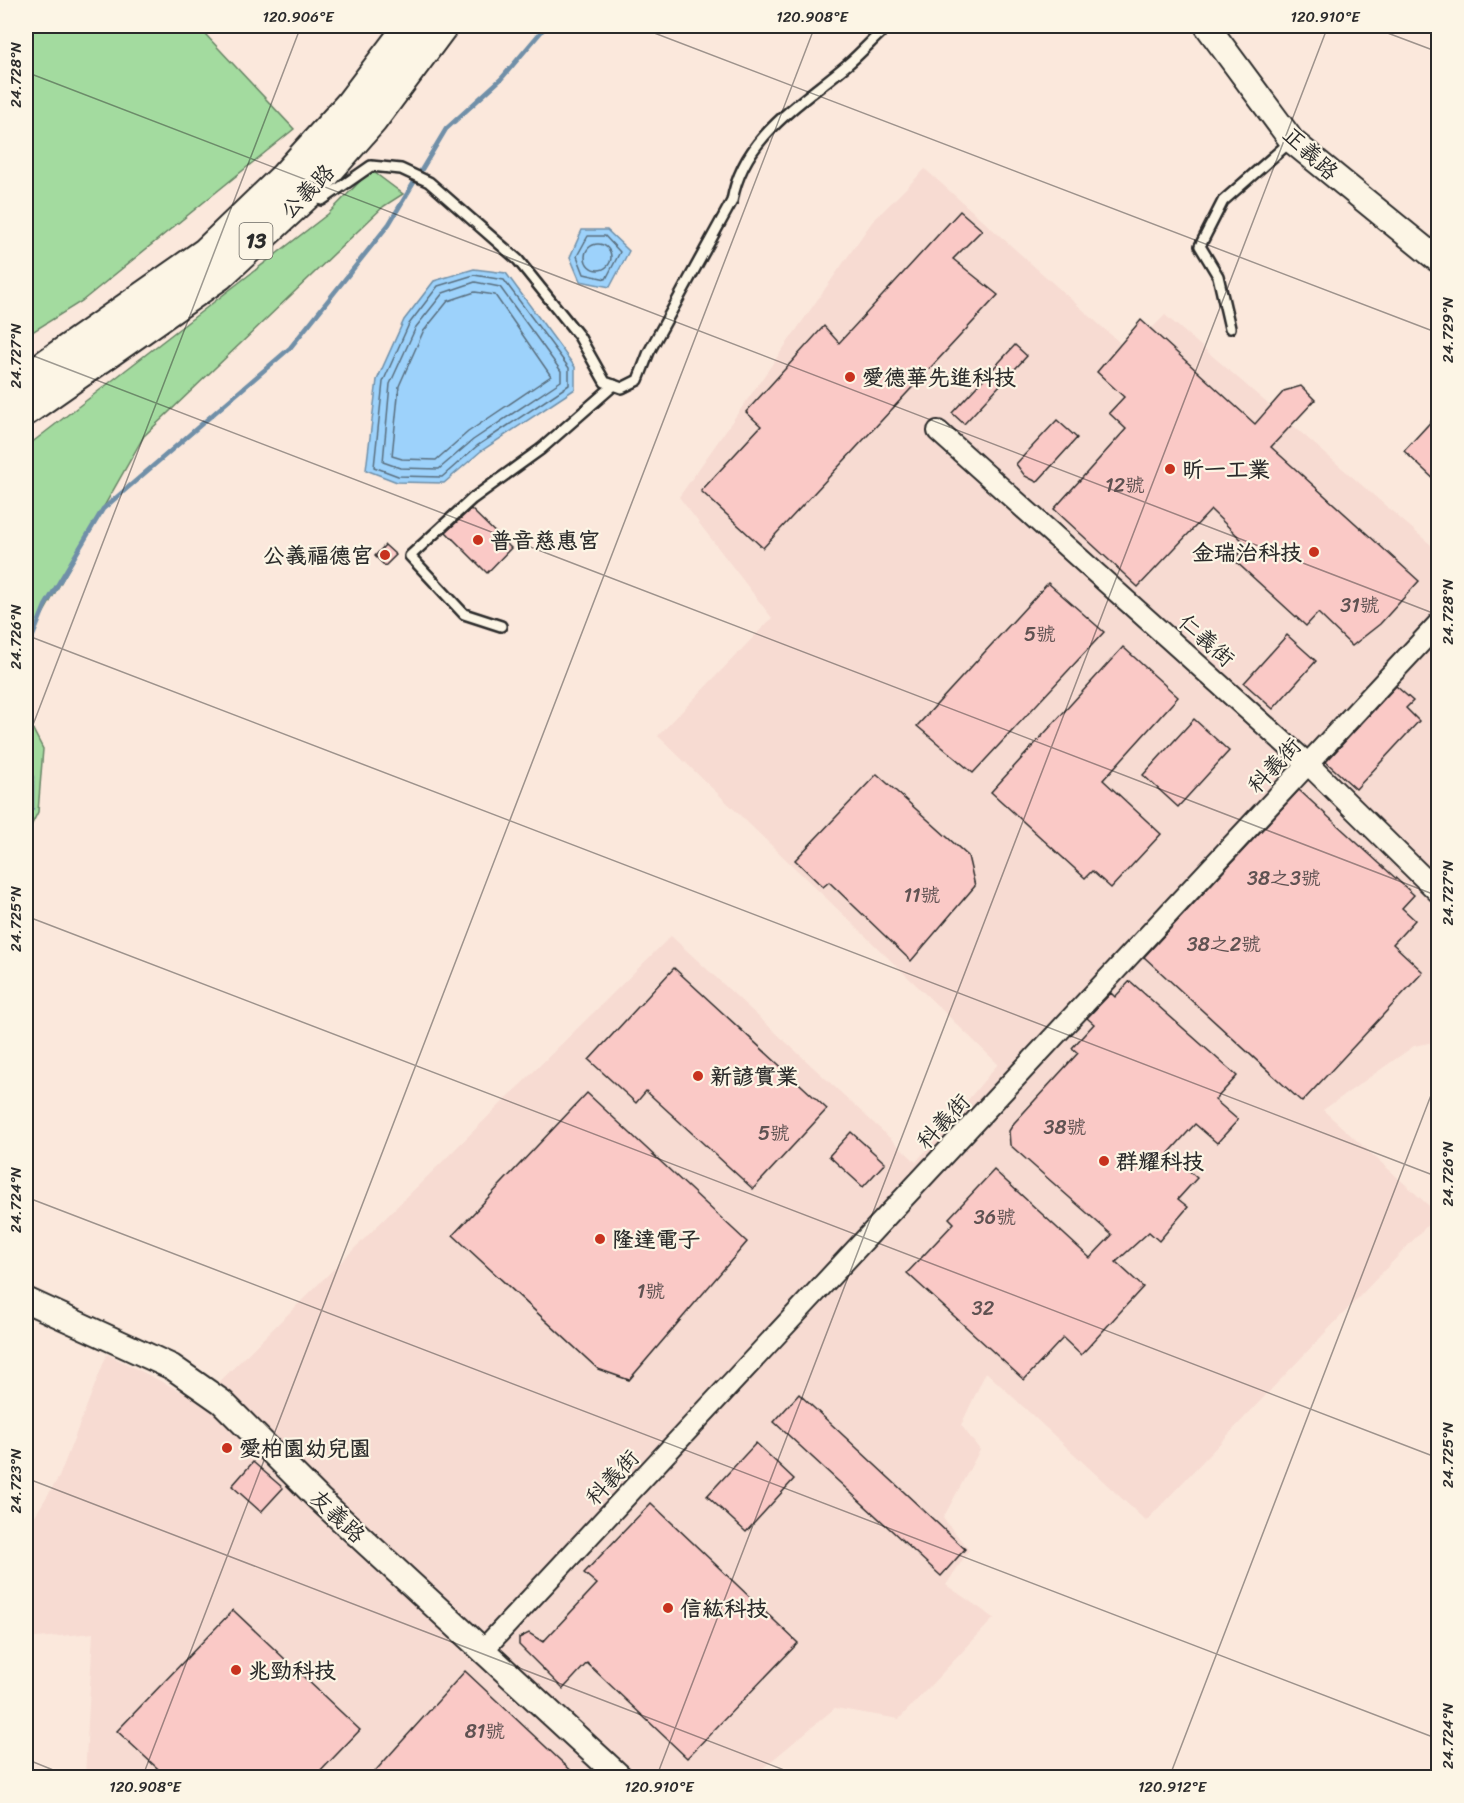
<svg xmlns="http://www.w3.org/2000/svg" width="1464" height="1803" viewBox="0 0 1464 1803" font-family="Sriracha,'LXGW WenKai TC',sans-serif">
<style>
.built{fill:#f7dbd2}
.green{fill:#a3db9f;stroke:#678365;stroke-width:1.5}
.water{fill:#9dd2fb;stroke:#6f8fa8;stroke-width:1.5}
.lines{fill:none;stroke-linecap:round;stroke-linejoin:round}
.shore{stroke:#596e7e;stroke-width:1.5}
.stream{stroke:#6f8fa8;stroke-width:4.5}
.building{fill:#fac9c6;stroke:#2b2b2b;stroke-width:1.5}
.service-casing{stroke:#2b2b2b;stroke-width:14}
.minor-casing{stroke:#2b2b2b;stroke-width:24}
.tertiary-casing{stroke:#2b2b2b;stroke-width:28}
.primary-casing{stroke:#2b2b2b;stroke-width:34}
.service{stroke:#fcf5e5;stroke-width:9}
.minor{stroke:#fcf5e5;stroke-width:20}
.tertiary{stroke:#fcf5e5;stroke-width:24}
.primary{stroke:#fcf5e5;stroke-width:30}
.ticks{fill:none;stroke:#2b2b2b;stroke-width:1.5;stroke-opacity:0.45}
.poi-dot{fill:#c8321e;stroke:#fcf5e5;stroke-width:2}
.labels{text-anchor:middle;stroke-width:4.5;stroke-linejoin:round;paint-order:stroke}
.number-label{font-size:20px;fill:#5f5252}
.shield{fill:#fcf5e5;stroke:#6a6863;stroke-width:1.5}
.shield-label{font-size:21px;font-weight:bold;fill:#2b2b2b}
.street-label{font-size:22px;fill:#2b2b2b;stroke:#fcf5e5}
.poi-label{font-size:22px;font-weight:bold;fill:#2b2b2b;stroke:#fcf5e5;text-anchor:start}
.neatline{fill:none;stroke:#2b2b2b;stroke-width:2}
.ticks-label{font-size:15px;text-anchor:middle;fill:#2b2b2b}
</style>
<rect width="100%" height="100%" fill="#fbe8dc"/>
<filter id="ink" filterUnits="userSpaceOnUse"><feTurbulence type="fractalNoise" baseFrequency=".0167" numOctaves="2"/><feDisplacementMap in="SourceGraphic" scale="12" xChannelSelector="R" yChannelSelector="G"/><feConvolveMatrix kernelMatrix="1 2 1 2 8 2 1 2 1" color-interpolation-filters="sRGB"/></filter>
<g filter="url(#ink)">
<polygon class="built" points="925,169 1129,351 1165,315 1438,551 1438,1041 1414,1046 1323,1110 1438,1214 1146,1521 986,1372 961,1425 980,1450 943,1518 969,1550 946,1585 994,1618 899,1719 835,1708 752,1777 85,1777 93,1633 26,1639 26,1530 59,1477 107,1354 200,1401 671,936 916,1162 998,1064 658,736 772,618 679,497 872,222"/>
<g class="green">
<polygon points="26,26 212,26 206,35 294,129 82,301 26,336"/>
<polygon points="371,170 403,194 384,206 144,436 35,628 26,636 26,447 328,214"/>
<polygon points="26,716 43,749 38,812 26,836"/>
</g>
<g class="water">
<polygon points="582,230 607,230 629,251 610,287 580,281 570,257"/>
<polygon points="474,269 506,273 575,367 575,389 481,451 444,483 397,482 366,470 377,380 404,320 434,281"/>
</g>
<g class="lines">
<g class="shore">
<polygon points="588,236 605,236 620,252 606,279 584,274 577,256"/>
<circle cx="598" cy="257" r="13"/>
<polygon points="474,275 504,280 569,368 569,385 477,446 442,477 398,476 374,467 383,382 409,324 438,286"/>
<polygon points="475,282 500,287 561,371 561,381 473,440 439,469 400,468 383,462 390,384 416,327 443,293"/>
<polygon points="475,292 495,295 551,376 468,432 436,460 402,459 392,456 399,386 423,332 448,301"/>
</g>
<g class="stream">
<polyline points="26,653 45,606 103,509 290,348 389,224 446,129 501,79 546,26"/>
<polyline points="26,763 32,776 32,809 26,814"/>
</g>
</g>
<g class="building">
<polygon points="960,211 982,230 953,259 998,295 763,548 701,491 761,426 746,412 824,326 839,343"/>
<polygon points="1141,320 1255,424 1284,391 1301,386 1315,400 1271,447 1419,581 1380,624 1352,646 1318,613 1306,626 1233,559 1248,546 1211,510 1138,587 1054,509 1126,429 1109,413 1124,397 1097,372"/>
<polygon points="1015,345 1027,356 964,424 952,413"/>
<polygon points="1438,414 1438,483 1404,451"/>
<polygon points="1057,420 1077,438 1037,482 1025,476 1016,464"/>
<polygon points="471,509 511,548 487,573 446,532"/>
<polygon points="385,545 396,555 385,566 375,556"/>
<polygon points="1048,583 1104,632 973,773 917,726"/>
<polygon points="1287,635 1316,661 1273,709 1244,683"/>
<polygon points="1123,647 1178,697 1103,780 1161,834 1111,888 1092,871 1085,878 991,792"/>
<polygon points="1396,686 1413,701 1406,708 1419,721 1356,789 1326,762"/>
<polygon points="1194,719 1229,751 1178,807 1143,775"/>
<polygon points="877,774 968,856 975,886 911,961 829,882 823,887 795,860"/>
<polygon points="1299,790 1414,895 1402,908 1415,920 1393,944 1423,972 1302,1102 1144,957"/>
<polygon points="674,968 827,1109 753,1189 646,1091 636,1103 589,1060"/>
<polygon points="1130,981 1237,1076 1215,1100 1238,1120 1217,1143 1195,1124 1169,1153 1197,1178 1178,1199 1188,1207 1159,1241 1149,1232 1116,1262 1143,1287 1081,1355 1063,1338 1024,1380 907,1273 954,1223 949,1218 994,1170 1090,1258 1112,1235 1010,1145 1009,1131 1014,1123 1078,1053 1072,1048 1094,1024 1087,1018 1111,993 1115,997"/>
<polygon points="587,1093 747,1242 629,1380 598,1369 453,1235"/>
<polygon points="851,1132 885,1163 863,1187 829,1156"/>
<polygon points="799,1394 965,1549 941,1576 774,1422"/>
<polygon points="756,1443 794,1479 746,1532 707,1496"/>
<polygon points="253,1462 283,1488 261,1512 232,1486"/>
<polygon points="651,1503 798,1643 687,1758 587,1663 563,1689 519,1645 519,1638 529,1633 543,1642 597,1584 584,1573"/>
<polygon points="233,1610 360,1730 314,1778 168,1778 117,1731"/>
<polygon points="465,1671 579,1778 369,1778"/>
</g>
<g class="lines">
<g class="service-casing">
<g id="service">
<path d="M311,196L322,200L371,166L401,169L429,182L518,260L579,336L605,382L622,388L638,380L649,352L732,201C743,136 801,104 848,64C862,52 874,38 888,26"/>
<polyline points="1230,328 1218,276 1200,246 1223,201 1290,142"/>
<polyline points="501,626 464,614 410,556 472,499 541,449 614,385"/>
</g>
</g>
<g class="minor-casing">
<g id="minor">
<polyline points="938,431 1308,764 1438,892"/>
<polyline points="482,1651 1438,624"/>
</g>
</g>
<g class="tertiary-casing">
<g id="tertiary">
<polyline points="1207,26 1292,141 1438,260"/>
<polyline points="26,1300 172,1367 222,1402 319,1499 621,1778"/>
</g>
</g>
<g class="primary-casing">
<g id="primary">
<polyline points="26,379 206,253 285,177 350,105 410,26"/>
<polyline points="26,410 219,275 307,194 372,120 442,26"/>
</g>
</g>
<use href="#service" class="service"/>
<use href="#minor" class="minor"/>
<use href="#tertiary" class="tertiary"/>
<use href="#primary" class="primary"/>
</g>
</g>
<path class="ticks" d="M636,26L1438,333M1369,26L1438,52M26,72L1438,615M26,353L1438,896M26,635L1438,1177M26,743L301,26M26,916L1438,1458M26,1197L1438,1739M26,1478L805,1778M26,1759L73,1778M142,1778L815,26M656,1778L1328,26M1169,1778L1438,1077"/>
<g class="poi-dot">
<circle cx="850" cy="377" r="6"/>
<circle cx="1170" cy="469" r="6"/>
<circle cx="478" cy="540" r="6"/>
<circle cx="1314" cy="552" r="6"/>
<circle cx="385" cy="555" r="6"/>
<circle cx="698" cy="1076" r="6"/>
<circle cx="1104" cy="1161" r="6"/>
<circle cx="600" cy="1239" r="6"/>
<circle cx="227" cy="1448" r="6"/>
<circle cx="668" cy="1608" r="6"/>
<circle cx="236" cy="1670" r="6"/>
</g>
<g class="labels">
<g class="number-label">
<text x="1125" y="492">12號</text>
<text x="1360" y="612">31號</text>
<text x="1040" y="641">5號</text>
<text x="1284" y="885">38之3號</text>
<text x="922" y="902">11號</text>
<text x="1224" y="951">38之2號</text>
<text x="1065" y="1134">38號</text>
<text x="774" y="1140">5號</text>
<text x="995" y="1224">36號</text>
<text x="651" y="1298">1號</text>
<text x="983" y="1315">32</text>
<text x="485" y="1738">81號</text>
</g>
<rect class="shield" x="239.5" y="223" width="33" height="36" rx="4.5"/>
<g class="shield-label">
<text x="256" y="248">13</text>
</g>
<g class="street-label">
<text transform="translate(1311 153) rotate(43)" y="8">正義路</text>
<text transform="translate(307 191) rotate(-46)" y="8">公義路</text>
<text transform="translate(1207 640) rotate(42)" y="8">仁義街</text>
<text transform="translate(1274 765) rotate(-47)" y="8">科義街</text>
<text transform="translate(943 1121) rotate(-47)" y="8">科義街</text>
<text transform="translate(612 1477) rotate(-47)" y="8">科義街</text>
<text transform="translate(338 1516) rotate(43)" y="8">友義路</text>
</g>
<g class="poi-label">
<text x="862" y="385">愛德華先進科技</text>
<text x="1182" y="477">昕一工業</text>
<text x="490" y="548">普音慈惠宮</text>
<text x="1302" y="560" text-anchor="end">金瑞治科技</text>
<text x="373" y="563" text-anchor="end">公義福德宮</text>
<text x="710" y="1084">新諺實業</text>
<text x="1116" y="1169">群耀科技</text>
<text x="612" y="1247">隆達電子</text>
<text x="239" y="1456">愛柏園幼兒園</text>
<text x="680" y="1616">信紘科技</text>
<text x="248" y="1678">兆勁科技</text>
</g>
</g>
<rect width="1464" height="1803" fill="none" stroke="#fcf5e5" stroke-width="66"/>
<rect x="33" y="33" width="1398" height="1737" class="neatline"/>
<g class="ticks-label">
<text x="298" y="22">120.906°E</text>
<text x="812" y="22">120.908°E</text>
<text x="1325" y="22">120.910°E</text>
<text transform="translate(16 75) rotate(-90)" y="5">24.728°N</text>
<text transform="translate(1448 330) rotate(-90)" y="5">24.729°N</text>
<text transform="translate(16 356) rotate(-90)" y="5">24.727°N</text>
<text transform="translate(1448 612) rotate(-90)" y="5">24.728°N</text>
<text transform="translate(16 637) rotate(-90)" y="5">24.726°N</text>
<text transform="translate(1448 893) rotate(-90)" y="5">24.727°N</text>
<text transform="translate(16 919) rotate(-90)" y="5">24.725°N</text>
<text transform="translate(1448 1174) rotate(-90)" y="5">24.726°N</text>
<text transform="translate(16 1200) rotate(-90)" y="5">24.724°N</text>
<text transform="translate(1448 1455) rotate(-90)" y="5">24.725°N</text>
<text transform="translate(16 1481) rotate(-90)" y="5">24.723°N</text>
<text transform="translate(1448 1736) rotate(-90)" y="5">24.724°N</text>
<text x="145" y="1792">120.908°E</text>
<text x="659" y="1792">120.910°E</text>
<text x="1172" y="1792">120.912°E</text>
</g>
</svg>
